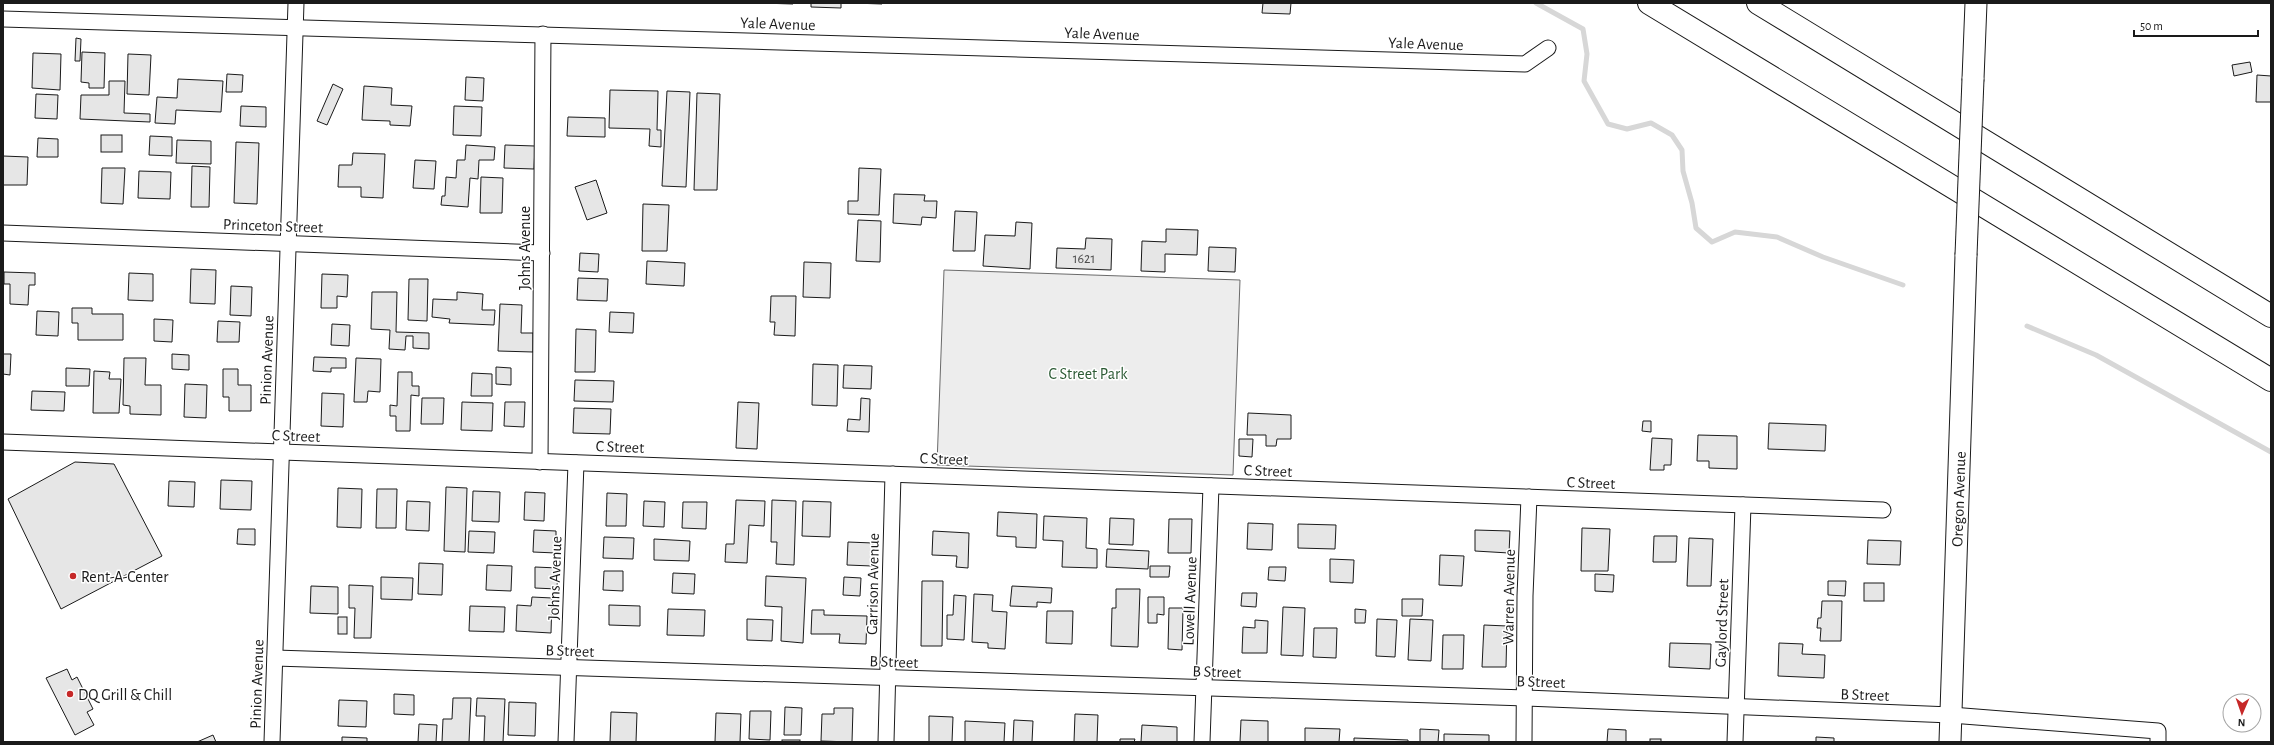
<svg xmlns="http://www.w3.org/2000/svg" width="2274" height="745" viewBox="0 0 2274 745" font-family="'Alegreya Sans',sans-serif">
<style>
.green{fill:#ededed;stroke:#6a6a6a}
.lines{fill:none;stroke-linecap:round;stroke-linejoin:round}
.stream{stroke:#d7d7d7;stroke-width:5}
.building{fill:#e6e6e6;stroke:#1a1a1a}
.street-casing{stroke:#1a1a1a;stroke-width:17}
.secondary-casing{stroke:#1a1a1a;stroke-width:23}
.highway-casing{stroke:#1a1a1a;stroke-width:24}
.street{stroke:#fff;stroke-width:15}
.secondary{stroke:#fff;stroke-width:21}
.highway{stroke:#fff;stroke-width:22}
.secondary-bridge-casing{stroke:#1a1a1a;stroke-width:23;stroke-linecap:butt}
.secondary-bridge{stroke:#fff;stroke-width:21}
.poi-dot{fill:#c62828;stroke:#fff;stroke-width:1.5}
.labels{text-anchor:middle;stroke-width:3;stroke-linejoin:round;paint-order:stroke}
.number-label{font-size:14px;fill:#4d4d4d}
.street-label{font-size:16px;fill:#1a1a1a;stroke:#fff}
.park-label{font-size:16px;fill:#2b5a34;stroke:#fff}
.poi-label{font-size:16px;fill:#1a1a1a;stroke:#fff;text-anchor:start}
</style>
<rect width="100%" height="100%" fill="#fff"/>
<polygon class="green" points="944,270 1240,280 1233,475 937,465"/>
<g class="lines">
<g class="stream">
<polyline points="1536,3 1583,29 1587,54 1584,81 1608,124 1627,129 1651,123 1672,135 1682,150 1683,171 1692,203 1696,228 1712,242 1735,232 1777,237 1823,257 1903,285"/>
<polyline points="2027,326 2096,355 2271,452"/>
</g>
</g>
<g class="building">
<polygon points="760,3 793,3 793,4"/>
<polygon points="811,3 841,3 841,8 811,7"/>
<polygon points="853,3 882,3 882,4"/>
<polygon points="1263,3 1291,3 1290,14 1262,13"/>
<polygon points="76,38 81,39 80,61 75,61"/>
<polygon points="82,52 105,53 104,88 89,88 89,83 81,82"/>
<polygon points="33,53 61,54 60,90 32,88"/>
<polygon points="128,54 151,55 149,95 127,94"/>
<polygon points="2250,62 2252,72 2234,76 2232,65"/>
<polygon points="227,74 243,75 242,92 226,92"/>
<polygon points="2257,75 2271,76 2271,102 2256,102"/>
<polygon points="466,77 484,78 483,101 465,100"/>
<polygon points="178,79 223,81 221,112 176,110 175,124 155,123 157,97 177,98"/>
<polygon points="109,81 125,81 124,113 150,114 150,122 80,119 81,95 109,95"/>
<polygon points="333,84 343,89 327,125 317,121"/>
<polygon points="364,86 392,88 391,105 412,106 410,126 390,125 390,121 362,120"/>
<polygon points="610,90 658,91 657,130 661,130 661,147 649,146 650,129 609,128"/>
<polygon points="667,91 690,92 686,187 662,186"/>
<polygon points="697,93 720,94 717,190 694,190"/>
<polygon points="36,94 58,95 57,119 35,118"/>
<polygon points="241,106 266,107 266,127 240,126"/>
<polygon points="454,106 482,107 481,136 453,135"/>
<polygon points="568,117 605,118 605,137 567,136"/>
<rect x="101" y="135" width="21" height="17"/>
<polygon points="150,136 172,137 172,156 149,155"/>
<polygon points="38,138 58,139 58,157 37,157"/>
<polygon points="177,140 211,141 211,164 176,163"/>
<polygon points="236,142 259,143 257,204 234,203"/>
<polygon points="466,145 495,147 494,160 479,160 478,179 470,178 468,207 441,205 442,196 445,196 446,177 456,178 457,160 465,160"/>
<polygon points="505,145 535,146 534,169 504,168"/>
<polygon points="353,153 385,154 383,198 361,197 361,187 338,187 339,165 352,165"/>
<polygon points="3,156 28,157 27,185 3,185"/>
<polygon points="415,160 436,161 434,189 413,188"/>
<polygon points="192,166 210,167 209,207 191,207"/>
<polygon points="102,168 125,168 123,204 101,203"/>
<polygon points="859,168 881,169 879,215 848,214 848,201 858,201"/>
<polygon points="139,171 171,172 170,199 138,198"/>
<polygon points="481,177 503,178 502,213 480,213"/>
<polygon points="596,180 607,213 587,220 575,187"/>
<polygon points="894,194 925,195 924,201 937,201 936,218 922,217 921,225 893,223"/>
<polygon points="643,204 669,205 667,251 642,251"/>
<polygon points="955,211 977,212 975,251 953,251"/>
<polygon points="858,220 881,221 880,262 856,261"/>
<polygon points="1016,222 1032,223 1030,269 983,266 985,235 1015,236"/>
<polygon points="1166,229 1198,230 1197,255 1165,254 1165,272 1141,271 1142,241 1166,242"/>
<polygon points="1086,238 1112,239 1111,270 1056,268 1057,248 1085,249"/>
<polygon points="1209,247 1236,248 1235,272 1208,271"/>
<polygon points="580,253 599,254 598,272 579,271"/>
<polygon points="647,261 685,263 684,286 646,284"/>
<polygon points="804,262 831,263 830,298 803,297"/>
<polygon points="191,269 216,270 215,304 190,303"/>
<polygon points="4,272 35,273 35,285 29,285 28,305 10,304 10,284 4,284"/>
<polygon points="129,273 153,274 153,301 128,300"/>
<polygon points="322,274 348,275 347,297 337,296 337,308 321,308"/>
<polygon points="578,278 608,279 607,301 577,300"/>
<polygon points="409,279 428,279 427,321 408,320"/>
<polygon points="231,286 252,287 251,316 230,315"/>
<polygon points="372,292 397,292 396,332 429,333 429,349 413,348 413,336 406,336 405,350 389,349 390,330 371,329"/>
<polygon points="457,292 483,294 482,310 495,310 494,325 449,323 450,319 432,317 433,299 457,300"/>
<polygon points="771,296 796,296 795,336 774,335 775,322 770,322"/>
<polygon points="500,304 522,305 521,333 533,333 533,352 498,351"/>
<polygon points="72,308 92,308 92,314 123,314 123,340 78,340 78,323 72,323"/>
<polygon points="37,311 59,312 58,336 36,335"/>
<polygon points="610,312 634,313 633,333 609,332"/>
<polygon points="154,319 173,320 172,342 154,341"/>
<polygon points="218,321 240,322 239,342 217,342"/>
<polygon points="332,324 350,325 349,346 331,345"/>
<polygon points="576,329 596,330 595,372 575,372"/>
<polygon points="3,354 11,354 10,375 3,374"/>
<polygon points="172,354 189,355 189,370 172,369"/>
<polygon points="314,357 346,358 346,368 331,368 331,372 313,371"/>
<polygon points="124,358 146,358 145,385 161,385 161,415 130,414 130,406 123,405"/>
<polygon points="356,358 381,359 380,392 368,391 367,402 354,402"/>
<polygon points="813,364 838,365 837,406 812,405"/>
<polygon points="844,365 872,366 871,389 843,388"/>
<polygon points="496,367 511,368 511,385 496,384"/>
<polygon points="66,368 90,369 89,386 66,386"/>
<polygon points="223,369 238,369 238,385 251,385 251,411 229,411 229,397 223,397"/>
<polygon points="94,371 110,372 109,379 121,379 119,413 93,413"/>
<polygon points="398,372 412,372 412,386 419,386 419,396 411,395 410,431 396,431 396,416 390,416 390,405 397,406"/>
<polygon points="472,373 492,374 492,396 471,396"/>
<polygon points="575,380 614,381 613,402 574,401"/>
<polygon points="185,384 207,385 206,418 184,417"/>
<polygon points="32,391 65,392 64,411 31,410"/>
<polygon points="322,393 344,394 343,427 321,426"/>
<polygon points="422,398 444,398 443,424 421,424"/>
<polygon points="861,398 870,399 869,432 847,431 848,419 860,420"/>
<polygon points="462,402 493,403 492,431 461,430"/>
<polygon points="505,402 525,402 524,427 504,426"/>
<polygon points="738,402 759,403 757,449 736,448"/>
<polygon points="574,408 611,409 610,434 573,433"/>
<polygon points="1248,413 1291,415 1291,439 1277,439 1276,446 1266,446 1266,435 1247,435"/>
<polygon points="1643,421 1651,421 1651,432 1642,431"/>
<polygon points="1769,423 1826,425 1825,451 1768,449"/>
<polygon points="1698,435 1737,436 1737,469 1709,468 1709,461 1697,461"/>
<polygon points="1652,438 1672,439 1671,465 1664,465 1664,470 1650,470"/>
<polygon points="1239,439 1253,439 1252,457 1239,456"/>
<polygon points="75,462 114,464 162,556 61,609 8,499"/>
<polygon points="221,480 252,481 251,510 220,509"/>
<polygon points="169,481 195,482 194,507 168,506"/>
<polygon points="446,487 467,488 465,552 444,551"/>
<polygon points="338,488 362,489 361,528 337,527"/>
<polygon points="377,489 397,489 396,528 376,528"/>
<polygon points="473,491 500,492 499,522 472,521"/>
<polygon points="525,492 545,493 544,521 524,520"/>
<polygon points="607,493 627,494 626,526 606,526"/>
<polygon points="736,500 765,501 764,526 749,525 747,563 725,562 726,544 734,544"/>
<polygon points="772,500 796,501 794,565 776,564 777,542 771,542"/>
<polygon points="407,501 430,502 429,531 406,530"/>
<polygon points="644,501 665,502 664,527 643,526"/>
<polygon points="803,501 831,502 830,537 802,536"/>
<polygon points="683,502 707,502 706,529 682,528"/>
<polygon points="998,512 1037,514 1036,548 1016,547 1016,537 997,536"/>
<polygon points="1044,516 1087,518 1086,548 1097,549 1097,568 1062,567 1063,541 1043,540"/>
<polygon points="1110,518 1134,519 1133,545 1109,544"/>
<polygon points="1169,519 1192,519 1191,553 1168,553"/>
<polygon points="1248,523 1273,524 1272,550 1247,549"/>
<polygon points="1298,524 1336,525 1335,549 1298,548"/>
<polygon points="1582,528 1610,529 1608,571 1581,571"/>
<polygon points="238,529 255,529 255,545 237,544"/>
<polygon points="534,530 556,531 556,553 533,552"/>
<polygon points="1475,530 1510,531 1509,553 1475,551"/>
<polygon points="469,531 495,532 494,553 468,552"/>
<polygon points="933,531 969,533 968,568 956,567 957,556 932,555"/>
<polygon points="1654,536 1677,536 1676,562 1653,562"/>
<polygon points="604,537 634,538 633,559 603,558"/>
<polygon points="1689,538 1713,539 1711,586 1687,586"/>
<polygon points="654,539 690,541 689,561 654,560"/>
<polygon points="1868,540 1901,541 1900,565 1867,564"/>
<polygon points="848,542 873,543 872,566 847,565"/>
<polygon points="1107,549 1149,551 1148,569 1106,567"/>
<polygon points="1440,555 1464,556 1462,586 1439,585"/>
<polygon points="1330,559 1354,560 1353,583 1330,582"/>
<polygon points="419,563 443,564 442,595 418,594"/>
<polygon points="487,565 512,566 511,591 486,590"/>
<polygon points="1150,566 1170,566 1169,577 1150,577"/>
<polygon points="535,567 558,568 557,589 535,588"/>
<polygon points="1269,567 1286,567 1285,581 1268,580"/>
<polygon points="604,571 623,571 623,591 603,590"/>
<polygon points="673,573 695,574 694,594 672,593"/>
<polygon points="1595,574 1614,575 1613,592 1595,591"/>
<polygon points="766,576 806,578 803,643 781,641 782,607 765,606"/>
<polygon points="381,577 413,578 412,600 381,599"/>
<polygon points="844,577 861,578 860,596 843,595"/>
<polygon points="922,581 943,581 942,646 921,646"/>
<polygon points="1828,581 1846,581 1845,596 1828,595"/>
<rect x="1864" y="583" width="20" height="18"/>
<polygon points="349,585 373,586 371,638 354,638 355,608 349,608"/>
<polygon points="311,586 338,587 338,614 310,613"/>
<polygon points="1012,586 1052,588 1051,603 1037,602 1037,607 1010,606"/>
<polygon points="1116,589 1140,589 1138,647 1111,646 1112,608 1116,608"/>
<polygon points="1242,593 1257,593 1256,607 1241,606"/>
<polygon points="974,594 993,595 992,611 1007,612 1005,649 988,648 988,643 972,642"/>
<polygon points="954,595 966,596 964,640 947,639 947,615 953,615"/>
<polygon points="532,597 552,598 551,633 516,631 517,605 531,606"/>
<polygon points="1148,597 1164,597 1164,615 1157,614 1157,623 1148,623"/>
<polygon points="1402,599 1423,599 1422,616 1402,616"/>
<polygon points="1822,601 1842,601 1841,641 1820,641 1821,628 1817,628 1818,618 1821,618"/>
<polygon points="609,605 640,606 640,626 609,625"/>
<polygon points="470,606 505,607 504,632 469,631"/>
<polygon points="1283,607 1305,608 1303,656 1281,655"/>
<polygon points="1169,608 1183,608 1182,650 1168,649"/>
<polygon points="668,609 705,610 704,636 667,635"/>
<polygon points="1355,609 1366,610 1365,623 1355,623"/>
<polygon points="812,610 824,610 824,615 867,616 866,644 839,643 840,634 811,634"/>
<polygon points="1047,611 1073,611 1072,644 1046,643"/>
<rect x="338" y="617" width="9" height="17"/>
<polygon points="747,619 773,620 772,641 747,640"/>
<polygon points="1377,619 1397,620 1395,657 1376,656"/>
<polygon points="1410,619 1433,620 1431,661 1408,660"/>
<polygon points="1255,620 1268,621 1267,653 1242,653 1243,627 1255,628"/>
<polygon points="1484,625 1507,626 1506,667 1482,667"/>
<polygon points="1314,628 1337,628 1336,658 1313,657"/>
<polygon points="1443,635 1464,635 1463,669 1442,669"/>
<polygon points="1670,643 1711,644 1710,669 1669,667"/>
<polygon points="1779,643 1803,644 1802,654 1825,655 1824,678 1778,676"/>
<polygon points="67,669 72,680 77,677 93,709 87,712 94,725 75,735 46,678"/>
<polygon points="394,694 414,695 414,715 394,714"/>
<polygon points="453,698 471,698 469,742 442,742 443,719 452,719"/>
<polygon points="477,698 505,699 503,742 484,742 485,716 476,716"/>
<polygon points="339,700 367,701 366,727 338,726"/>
<polygon points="509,702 536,703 535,736 508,735"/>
<polygon points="785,707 802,708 801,735 784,735"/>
<polygon points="834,708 853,708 852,742 821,741 822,714 834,714"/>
<polygon points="750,711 771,711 770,740 749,739"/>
<polygon points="611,712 637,713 636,742 610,742"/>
<polygon points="716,713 741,714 740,742 715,742"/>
<polygon points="1075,714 1098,715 1097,742 1074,742"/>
<polygon points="929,716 953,717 952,742 929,742"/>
<polygon points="1014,720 1033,721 1032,742 1013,742"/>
<polygon points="1241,720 1268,721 1268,742 1240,742"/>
<polygon points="965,721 1005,723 1004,742 965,742"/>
<polygon points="419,724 437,725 436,742 418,742"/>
<polygon points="1142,725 1177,727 1177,742 1141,742"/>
<polygon points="1305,728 1340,729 1339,742 1305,742"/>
<polygon points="1420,729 1439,730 1438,742 1420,742"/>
<polygon points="1608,729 1626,730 1626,742 1607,742"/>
<polygon points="1444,734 1489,735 1489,742 1444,742"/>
<polygon points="213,735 216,742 197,742"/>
<polygon points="342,737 367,738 367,742 342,742"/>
<polygon points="1816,737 1834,738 1834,742 1816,742"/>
<polygon points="1354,738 1408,740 1408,742 1354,742"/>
<polygon points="1120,739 1135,739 1134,742 1120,742"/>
<rect x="1650" y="739" width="11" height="3"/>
<rect x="782" y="740" width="18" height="2"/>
</g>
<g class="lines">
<g class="street-casing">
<g id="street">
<polyline points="3,19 1525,64 1548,48"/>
<polyline points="3,233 542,253"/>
<polyline points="3,442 1883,510"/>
<polyline points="540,462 543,34"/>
<polyline points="275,658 1526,698 1951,715 2158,731 2158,742"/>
<polyline points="272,742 296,3"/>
<polyline points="566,742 576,463"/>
<polyline points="886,742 893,474"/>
<polyline points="1202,742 1211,486"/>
<polyline points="1524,742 1525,596 1529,497"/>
<polyline points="1735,742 1743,505"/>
</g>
</g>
<g class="secondary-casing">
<g id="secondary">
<polyline points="1973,79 1976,3"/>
<polyline points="1950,742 1966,255"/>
</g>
</g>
<g class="highway-casing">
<g id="highway">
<polyline points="1649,3 2271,380"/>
<polyline points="1758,3 2271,316"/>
</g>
</g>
<use href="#street" class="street"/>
<use href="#secondary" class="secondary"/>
<use href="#highway" class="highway"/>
<g class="secondary-bridge-casing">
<polyline id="secondary-bridge" points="1966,255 1973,79"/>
</g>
<use href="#secondary-bridge" class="secondary-bridge"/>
</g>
<g class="poi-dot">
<circle cx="73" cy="576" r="4"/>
<circle cx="70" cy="694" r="4"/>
</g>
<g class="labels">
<g class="number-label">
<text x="1084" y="263">1621</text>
</g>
<g class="street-label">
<text transform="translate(778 23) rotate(2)" y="6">Yale Avenue</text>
<text transform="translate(1102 33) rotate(2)" y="6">Yale Avenue</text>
<text transform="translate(1426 43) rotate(2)" y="6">Yale Avenue</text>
<text transform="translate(273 225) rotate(2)" y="6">Princeton Street</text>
<text transform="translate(524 248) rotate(-90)" y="6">Johns Avenue</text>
<text transform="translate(266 360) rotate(-88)" y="6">Pinion Avenue</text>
<text transform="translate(296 435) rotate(2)" y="6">C Street</text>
<text transform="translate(620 446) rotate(2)" y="6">C Street</text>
<text transform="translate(944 458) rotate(2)" y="6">C Street</text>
<text transform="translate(1268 470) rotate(2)" y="6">C Street</text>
<text transform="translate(1591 482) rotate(2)" y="6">C Street</text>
<text transform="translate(1958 499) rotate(-88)" y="6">Oregon Avenue</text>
<text transform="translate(554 578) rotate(-88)" y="6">Johns Avenue</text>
<text transform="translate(872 584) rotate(-89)" y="6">Garrison Avenue</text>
<text transform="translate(1508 597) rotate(-89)" y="6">Warren Avenue</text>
<text transform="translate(1189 601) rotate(-88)" y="6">Lowell Avenue</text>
<text transform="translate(1721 623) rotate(-88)" y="6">Gaylord Street</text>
<text transform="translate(570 650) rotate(2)" y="6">B Street</text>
<text transform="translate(894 661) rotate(2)" y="6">B Street</text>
<text transform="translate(1217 671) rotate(2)" y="6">B Street</text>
<text transform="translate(1541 681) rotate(2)" y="6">B Street</text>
<text transform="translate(256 684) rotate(-88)" y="6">Pinion Avenue</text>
<text transform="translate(1865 694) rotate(2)" y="6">B Street</text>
</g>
<g class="park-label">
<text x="1088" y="379">C Street Park</text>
</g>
<g class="poi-label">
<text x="81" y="582">Rent-A-Center</text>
<text x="78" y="700">DQ Grill &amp; Chill</text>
</g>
</g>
<rect width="2274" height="745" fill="none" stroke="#1a1a1a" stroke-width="8"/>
<g transform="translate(2242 713) rotate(182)"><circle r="19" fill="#ffffff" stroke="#a3a3a3"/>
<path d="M0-3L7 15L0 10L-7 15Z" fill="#c62828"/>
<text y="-6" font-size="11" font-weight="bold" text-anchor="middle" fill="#1a1a1a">N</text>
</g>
<path d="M2134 30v6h124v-6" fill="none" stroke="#1a1a1a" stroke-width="2"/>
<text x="2140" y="30" font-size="12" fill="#1a1a1a" stroke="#ffffff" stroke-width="3" paint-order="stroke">50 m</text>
</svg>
